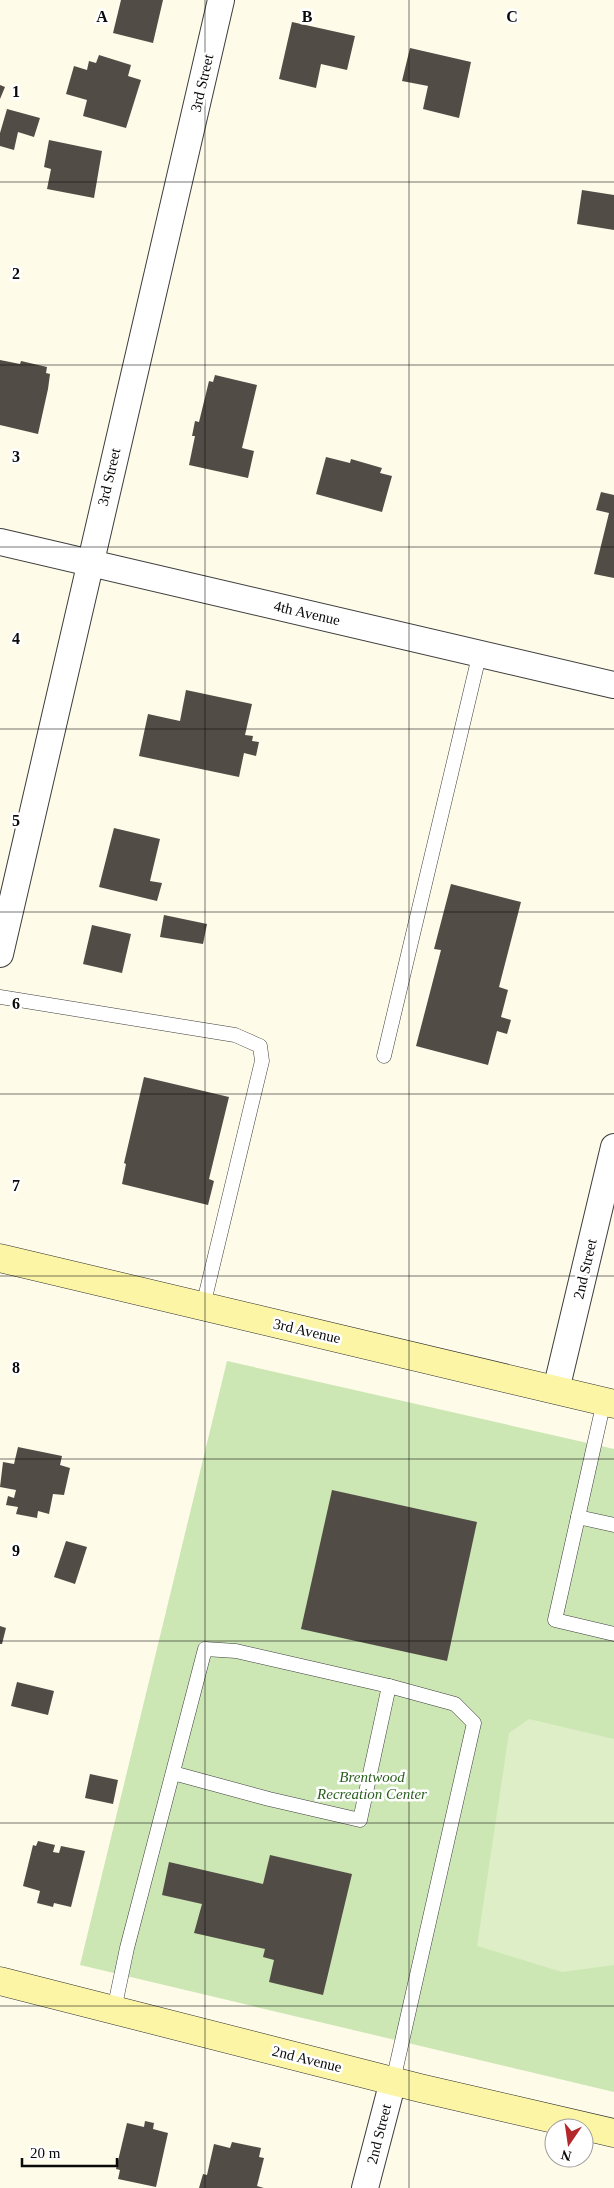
<svg xmlns="http://www.w3.org/2000/svg" width="614" height="2188" viewBox="0 0 614 2188" font-family="Georgia,serif">
<style>
.green{fill:#cce6b4}
.pitch{fill:#deeec6}
.building{fill:#524c47}
.lines{fill:none;stroke-linecap:round;stroke-linejoin:round}
.lane-casing{stroke:#3d3d3d;stroke-width:15}
.street-casing{stroke:#3d3d3d;stroke-width:28}
.secondary-casing{stroke:#2c2c2c;stroke-width:29}
.lane{stroke:#fff;stroke-width:14}
.street{stroke:#fff;stroke-width:26}
.secondary{stroke:#fcf5a6;stroke-width:28}
.grid{fill:none;stroke:#0a0a0a;stroke-width:1;stroke-opacity:0.55}
.labels{text-anchor:middle;stroke-width:5;stroke-linejoin:round;paint-order:stroke}
.street-label{font-size:15px;fill:#0a0a0a;stroke:#fff}
.park-label{font-size:15px;font-style:italic;fill:#295e1e;stroke:#fff}
.grid-label{font-size:16px;text-anchor:middle;font-weight:bold;fill:#0a0a0a;stroke:#fff;stroke-width:5;stroke-linejoin:round;paint-order:stroke}
</style>
<rect width="100%" height="100%" fill="#fefbe8"/>
<polygon class="green" points="227,1361 614,1449 614,2092 80,1965"/>
<polygon class="pitch" points="529,1719 614,1739 614,1965 562,1972 477,1946 509,1733"/>
<g class="building">
<polygon points="121,0 163,0 153,43 113,33"/>
<polygon points="292,22 355,36 347,70 321,64 316,88 279,79"/>
<polygon points="410,48 471,62 459,118 423,109 428,86 402,81"/>
<polygon points="99,55 131,65 128,76 141,80 126,128 83,116 87,100 66,94 74,66 87,70 89,61 96,63"/>
<polygon points="0,85 5,87 0,99"/>
<polygon points="7,109 40,118 34,137 18,132 14,150 0,146 0,133"/>
<polygon points="49,140 102,151 94,198 47,189 51,169 44,167"/>
<polygon points="582,190 614,195 614,230 577,224"/>
<polygon points="0,360 20,364 21,361 47,367 46,373 50,374 48,389 38,434 0,425"/>
<polygon points="215,375 257,385 242,448 254,451 248,478 189,465 195,436 192,436 195,421 199,422 209,381 213,382"/>
<polygon points="326,457 350,463 351,459 382,468 380,473 392,476 382,512 316,494"/>
<polygon points="601,492 614,495 614,578 594,574 609,513 596,510"/>
<polygon points="186,690 252,704 245,735 253,736 252,741 259,742 256,756 244,753 239,777 139,756 148,714 180,721"/>
<polygon points="114,828 160,839 150,881 162,883 157,901 99,887"/>
<polygon points="451,884 521,902 499,987 508,990 501,1017 511,1020 507,1034 497,1031 488,1065 416,1046 441,950 434,949"/>
<polygon points="164,915 207,924 203,944 160,937"/>
<polygon points="92,925 131,934 122,973 83,964"/>
<polygon points="144,1077 229,1097 209,1179 214,1181 208,1205 122,1184 126,1164 124,1163"/>
<polygon points="18,1447 62,1456 60,1465 70,1468 64,1495 53,1494 49,1514 38,1511 37,1518 16,1514 18,1507 6,1505 8,1496 14,1498 16,1490 0,1487 3,1462 14,1464"/>
<polygon points="332,1490 477,1522 447,1661 301,1629"/>
<polygon points="66,1541 87,1547 75,1584 54,1577"/>
<polygon points="0,1626 6,1628 2,1644 0,1644"/>
<polygon points="17,1682 54,1691 48,1715 11,1706"/>
<polygon points="90,1774 118,1780 113,1804 85,1798"/>
<polygon points="38,1841 55,1845 53,1852 59,1853 61,1846 85,1851 71,1907 54,1903 53,1907 37,1903 40,1891 23,1886 33,1845 36,1846"/>
<polygon points="270,1855 352,1874 323,1995 269,1982 274,1960 263,1957 265,1949 194,1933 202,1904 162,1895 169,1862 263,1884"/>
<polygon points="145,2121 154,2123 153,2129 168,2133 156,2187 118,2179 120,2170 116,2169 127,2123 144,2127"/>
<polygon points="232,2142 261,2148 259,2157 264,2158 257,2186 264,2188 199,2188 203,2174 207,2175 214,2144 230,2148"/>
</g>
<g class="lines">
<g class="lane-casing">
<g id="lane">
<polyline points="0,997 235,1035 260,1046 262,1061 203,1306"/>
<polyline points="384,1056 480,652"/>
<polyline points="604,1401 555,1620 614,1634"/>
<polyline points="578,1517 614,1525"/>
<polyline points="389,1686 455,1704 474,1723 393,2081"/>
<polyline points="114,2010 127,1948 205,1649 236,1651 389,1686 360,1820 269,1799 173,1773"/>
</g>
</g>
<g class="street-casing">
<g id="street">
<polyline points="0,542 614,685"/>
<polyline points="0,954 221,0"/>
<polyline points="556,1390 614,1147"/>
<polyline points="365,2188 393,2081"/>
</g>
</g>
<g class="secondary-casing">
<g id="secondary">
<polyline points="0,1258 614,1404"/>
<polyline points="0,1981 420,2088 614,2133"/>
</g>
</g>
<use href="#lane" class="lane"/>
<use href="#street" class="street"/>
<use href="#secondary" class="secondary"/>
</g>
<path class="grid" d="M205,0V2188M409,0V2188M0,182H614M0,365H614M0,547H614M0,729H614M0,912H614M0,1094H614M0,1276H614M0,1459H614M0,1641H614M0,1823H614M0,2006H614"/>
<g class="labels">
<g class="street-label">
<text transform="translate(202 83) rotate(-77)" y="5">3rd Street</text>
<text transform="translate(109 477) rotate(-77)" y="5">3rd Street</text>
<text transform="translate(307 613) rotate(13)" y="5">4th Avenue</text>
<text transform="translate(585 1269) rotate(-77)" y="5">2nd Street</text>
<text transform="translate(307 1331) rotate(13)" y="5">3rd Avenue</text>
<text transform="translate(307 2059) rotate(14)" y="5">2nd Avenue</text>
<text transform="translate(379 2134) rotate(-76)" y="5">2nd Street</text>
</g>
<g class="park-label">
<text x="372" y="1782">Brentwood<tspan x="372" dy="17">Recreation Center</tspan></text>
</g>
</g>
<g class="grid-label">
<text x="102" y="22">A</text>
<text x="307" y="22">B</text>
<text x="512" y="22">C</text>
<text x="16" y="97">1</text>
<text x="16" y="279">2</text>
<text x="16" y="462">3</text>
<text x="16" y="644">4</text>
<text x="16" y="826">5</text>
<text x="16" y="1009">6</text>
<text x="16" y="1191">7</text>
<text x="16" y="1373">8</text>
<text x="16" y="1556">9</text>
</g>
<g transform="translate(569 2143) rotate(193)"><circle r="24" fill="#ffffff" stroke="#9d9d9d"/>
<path d="M0-4L9 19L0 12L-9 19Z" fill="#b3292b"/>
<text y="-8" font-size="14" font-weight="bold" text-anchor="middle" fill="#0a0a0a">N</text>
</g>
<path d="M22 2158v8h95v-8" fill="none" stroke="#0a0a0a" stroke-width="2.5"/>
<text x="30" y="2158" font-size="15" fill="#0a0a0a" stroke="#ffffff" stroke-width="4" paint-order="stroke">20 m</text>
</svg>
